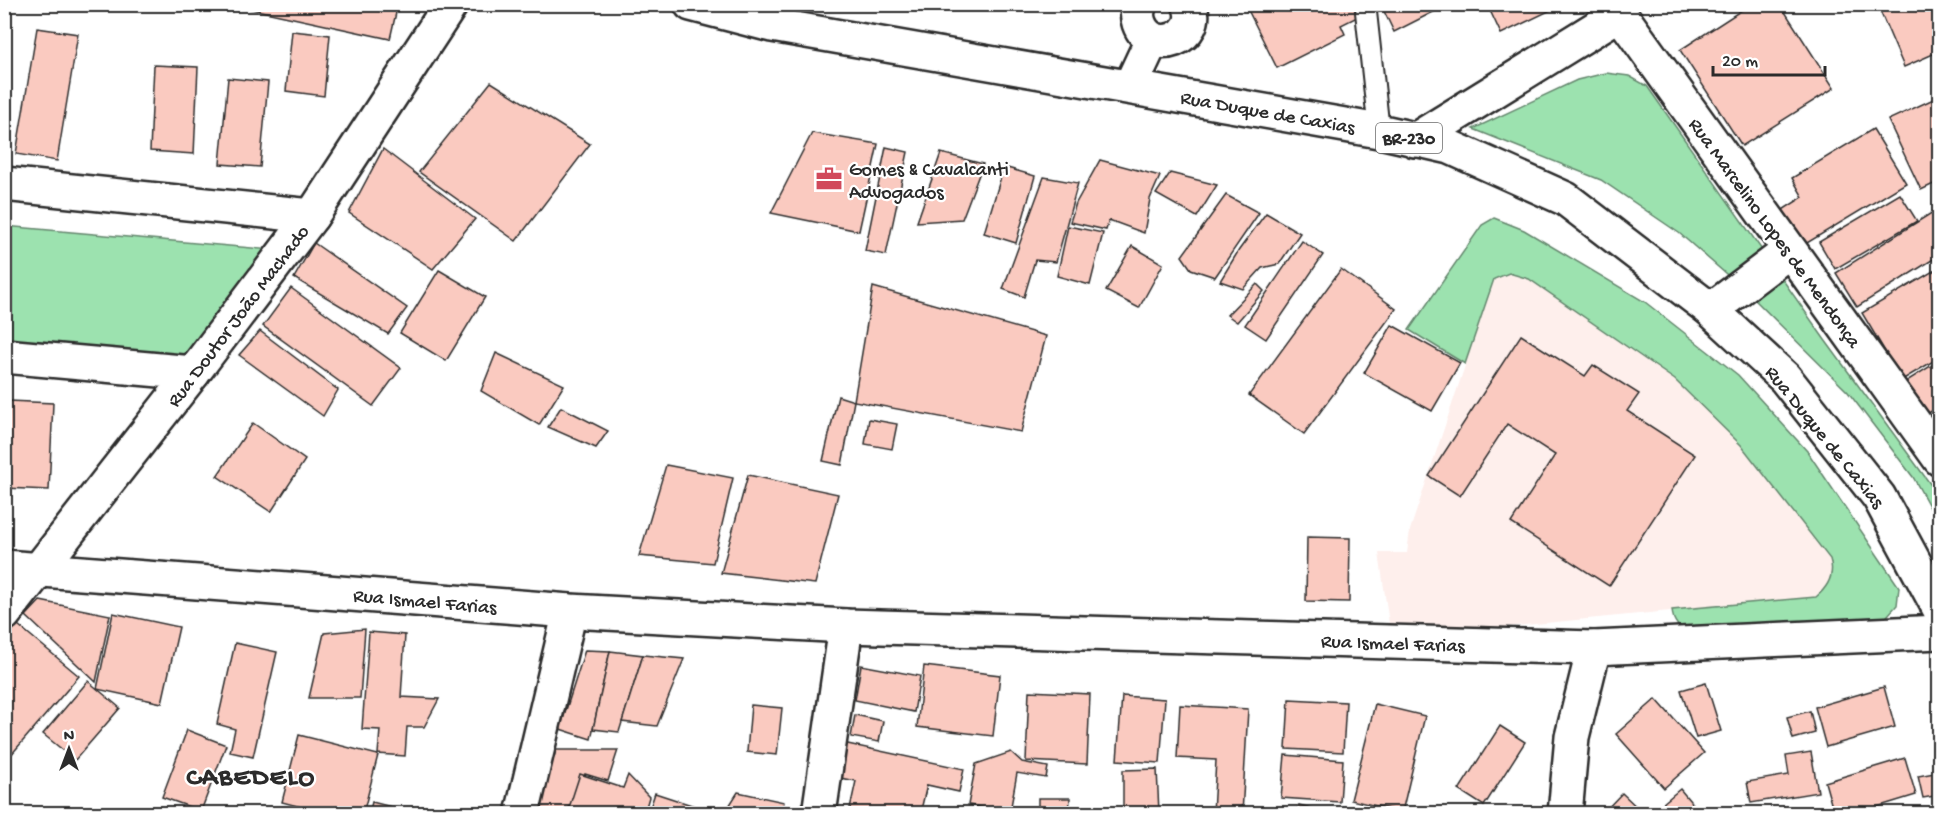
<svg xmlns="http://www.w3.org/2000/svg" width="1944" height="818" viewBox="0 0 1944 818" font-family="'Gochi Hand',sans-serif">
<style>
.built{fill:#feefec}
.green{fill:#9ce2af;stroke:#64866d;stroke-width:1.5}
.building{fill:#facac0;stroke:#2b2b2b;stroke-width:1.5}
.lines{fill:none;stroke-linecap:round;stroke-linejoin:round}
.service-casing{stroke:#2b2b2b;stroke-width:24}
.minor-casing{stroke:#2b2b2b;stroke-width:38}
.primary-casing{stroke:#2b2b2b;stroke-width:38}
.service{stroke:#fff;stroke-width:20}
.minor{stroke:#fff;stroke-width:33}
.primary{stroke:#fff;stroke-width:33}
.labels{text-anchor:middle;stroke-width:4.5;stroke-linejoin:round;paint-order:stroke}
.shield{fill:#fff;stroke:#6b6b6b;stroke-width:1.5}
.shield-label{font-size:18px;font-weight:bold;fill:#2b2b2b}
.street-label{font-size:20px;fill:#2b2b2b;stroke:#fff}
.poi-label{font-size:20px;fill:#2b2b2b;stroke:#fff;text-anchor:start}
.district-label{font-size:26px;font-weight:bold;letter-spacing:1.5px;fill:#2b2b2b;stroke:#fff}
</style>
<rect width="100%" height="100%" fill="#fff"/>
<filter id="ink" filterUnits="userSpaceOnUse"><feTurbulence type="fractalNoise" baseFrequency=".0167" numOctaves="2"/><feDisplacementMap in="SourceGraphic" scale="12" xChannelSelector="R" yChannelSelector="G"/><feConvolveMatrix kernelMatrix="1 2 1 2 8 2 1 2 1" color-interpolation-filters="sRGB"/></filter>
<g filter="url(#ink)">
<polygon class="built" points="1509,273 1529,279 1675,380 1741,445 1830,559 1833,569 1827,587 1816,597 1391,638 1379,553 1407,553 1410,530 1494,279"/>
<g class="green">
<polygon points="1606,73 1629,76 1647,86 1825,340 1939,496 1939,524 1913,477 1848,392 1749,294 1679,233 1601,180 1473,129 1577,80"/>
<path d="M1494,218L1524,230L1645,302L1738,375L1807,451L1899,587L1897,605L1879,625L1691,635C1680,628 1673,624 1672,610L1816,597C1828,587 1835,575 1830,559L1741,445L1675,380L1529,279L1509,273L1494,279L1465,364L1409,330L1482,225Z"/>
<polygon points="4,226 273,250 180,369 5,355"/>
</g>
<g class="building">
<polygon points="229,4 398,4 390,39"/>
<polygon points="1245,4 1449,4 1394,32 1381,5 1341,25 1345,34 1277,68"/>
<polygon points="1487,4 1548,4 1551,10 1501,34"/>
<polygon points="1751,4 1780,4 1834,88 1742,146 1680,50"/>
<polygon points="1877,4 1940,4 1940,51 1904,67"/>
<polygon points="37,28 78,34 57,161 16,154"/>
<polygon points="292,31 330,35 324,96 286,91"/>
<polygon points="154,65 198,67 194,154 150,151"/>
<polygon points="228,78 268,82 260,167 220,164"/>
<polygon points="491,82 590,144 516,241 419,172"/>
<polygon points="1940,96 1940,181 1921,190 1888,120"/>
<polygon points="1873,129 1906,183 1802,246 1781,211 1803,197 1792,178"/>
<polygon points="812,133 878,144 859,231 771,213"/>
<polygon points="886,147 908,152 886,255 865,251"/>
<polygon points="383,149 475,219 433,269 349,213"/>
<polygon points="941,153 983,164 962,219 917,222"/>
<polygon points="1100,160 1160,176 1150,199 1144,233 1109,220 1106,230 1070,222 1076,203"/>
<polygon points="1004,167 1035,176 1016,243 984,233"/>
<polygon points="1170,173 1217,185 1197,217 1156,194"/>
<polygon points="1044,177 1078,183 1056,262 1035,260 1024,297 1003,289"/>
<polygon points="1900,194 1917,221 1835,269 1819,242"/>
<polygon points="1226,195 1259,213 1215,277 1191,269 1182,256"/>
<polygon points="1933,212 1940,222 1940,255 1857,307 1836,273"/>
<polygon points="1266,213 1300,233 1279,264 1262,268 1243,289 1220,281 1239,250"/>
<polygon points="1068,226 1103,233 1090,285 1057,276"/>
<polygon points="1302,241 1323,255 1266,339 1245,325"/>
<polygon points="314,243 407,308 388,334 294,278"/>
<polygon points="1132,246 1163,264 1139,308 1106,291"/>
<polygon points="1940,267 1940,357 1902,380 1862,313"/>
<polygon points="1341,269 1396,309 1304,434 1249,395"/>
<polygon points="439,270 485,297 446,361 400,333"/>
<polygon points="1257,284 1264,291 1237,322 1227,315"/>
<polygon points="873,287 1046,336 1021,432 854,401"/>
<polygon points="291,288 401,368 373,406 263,326"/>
<polygon points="1392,325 1460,363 1432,411 1364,373"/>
<polygon points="260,331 338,390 323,416 239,355"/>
<polygon points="1521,335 1585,376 1593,365 1639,394 1627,411 1695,455 1609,586 1511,523 1555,455 1507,424 1460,496 1429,476"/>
<polygon points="496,353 564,385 539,425 481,391"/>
<polygon points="1940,360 1940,406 1922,417 1902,384"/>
<polygon points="838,396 854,401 842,465 823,461"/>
<polygon points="9,401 53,403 49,490 5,488"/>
<polygon points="561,407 608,431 596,448 548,427"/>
<polygon points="869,419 897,424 892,449 865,444"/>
<polygon points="253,423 305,460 271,512 217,476"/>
<polygon points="666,465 733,478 713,563 639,556"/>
<polygon points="748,475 838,494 815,584 721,573"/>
<polygon points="1307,537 1350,538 1349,602 1306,601"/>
<polygon points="40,601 110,615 96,682 26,616"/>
<polygon points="113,613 179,627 162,703 97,689"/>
<polygon points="12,620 79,676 4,763 4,629"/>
<polygon points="365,629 360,698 309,698 324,633"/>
<polygon points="369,632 405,635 401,697 439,699 424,727 407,727 405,756 378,754 380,730 362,729"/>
<polygon points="235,643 277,652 253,757 230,752 235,729 217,724"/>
<polygon points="585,650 610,651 591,739 560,729"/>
<polygon points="610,651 643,655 619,732 593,729"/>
<polygon points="643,655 684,659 657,726 622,722"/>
<polygon points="861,665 920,676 914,712 855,700"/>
<polygon points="924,666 1000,675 993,736 917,727"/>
<polygon points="88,681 120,708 75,760 43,734"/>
<polygon points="1706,683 1721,731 1696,738 1681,690"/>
<polygon points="1884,687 1895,727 1826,747 1815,707"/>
<polygon points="1029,691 1090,694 1087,764 1026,761"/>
<polygon points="1122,696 1165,699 1160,763 1117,760"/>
<polygon points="1289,699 1346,702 1343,752 1286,749"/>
<polygon points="1656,699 1704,753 1664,788 1616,734"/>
<polygon points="1375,704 1425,716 1402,812 1351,800"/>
<polygon points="751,705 782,708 777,755 747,752"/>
<polygon points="1180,705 1248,709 1242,814 1213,813 1216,760 1177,758"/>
<polygon points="1810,711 1815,733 1793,739 1787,717"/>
<polygon points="855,715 883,721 879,742 851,737"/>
<polygon points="1500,726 1525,742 1484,806 1459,790"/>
<polygon points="187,730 226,745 201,811 162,797"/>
<polygon points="299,735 378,755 363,814 328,814 282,802"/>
<polygon points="843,743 964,769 959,792 927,785 920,814 849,813 856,781 835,777"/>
<polygon points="556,750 618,750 608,781 585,774 573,814 537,814"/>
<polygon points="1011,752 1022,762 1048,767 1046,778 1017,773 1010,812 968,805 976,764"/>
<polygon points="1811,752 1818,792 1751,803 1747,782 1789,775 1786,756"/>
<polygon points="1285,755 1343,760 1340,802 1281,798"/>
<polygon points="1905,758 1916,795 1854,814 1834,814 1825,782"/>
<polygon points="1157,769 1159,813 1123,814 1123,770"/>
<polygon points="1940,772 1940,795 1923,798 1918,776"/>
<polygon points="580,774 623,788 628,775 649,797 644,814 567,814"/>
<polygon points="1680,789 1700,813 1671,814 1662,804"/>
<polygon points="738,792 784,802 781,814 724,814"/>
<polygon points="655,793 716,813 648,814"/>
<polygon points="1622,793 1644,814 1602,814"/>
<polygon points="1038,798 1070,798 1069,814 1038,814"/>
<polygon points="372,802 419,814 369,814"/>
<polygon points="1299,805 1335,814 1296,814"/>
</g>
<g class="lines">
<g class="service-casing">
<polyline id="service" points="1366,12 1379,131"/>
</g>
<g class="minor-casing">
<g id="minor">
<path d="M1140,4C1137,10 1137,17 1139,23C1151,58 1204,38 1189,4"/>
<polyline points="1613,4 1940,459"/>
<polyline points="1130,87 1152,40"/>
<polyline points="1415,140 1619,14"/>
<polyline points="4,184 312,216"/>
<polyline points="1711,310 1789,251"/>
<polyline points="4,356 193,373"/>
<polyline points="4,567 570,611 846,626 1594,648 1940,632"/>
<polyline points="4,614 193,373 312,216 451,4"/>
<polyline points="522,814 570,611"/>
<polyline points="819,814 846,626"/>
<polyline points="1565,814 1572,737 1594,648"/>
</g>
</g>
<g class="primary-casing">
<polyline id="primary" points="691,4 772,25 1379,131 1450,147 1566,199 1711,310 1785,378 1879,497 1940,610"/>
</g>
<use href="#service" class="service"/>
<use href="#minor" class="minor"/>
<use href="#primary" class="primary"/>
</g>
</g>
<defs>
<g id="office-bare" transform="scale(2.07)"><path d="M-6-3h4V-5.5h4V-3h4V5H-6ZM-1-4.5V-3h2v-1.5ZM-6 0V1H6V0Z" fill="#d1495b" stroke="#fff" stroke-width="2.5" paint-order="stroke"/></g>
</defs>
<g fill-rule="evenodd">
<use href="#office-bare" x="829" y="179"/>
</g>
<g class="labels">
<rect class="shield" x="1376" y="123" width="66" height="30" rx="4.5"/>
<g class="shield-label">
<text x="1409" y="144">BR-230</text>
</g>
<g class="street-label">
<text transform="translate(1268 111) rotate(10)" y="7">Rua Duque de Caxias</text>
<text transform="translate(1776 232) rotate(54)" y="7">Rua Marcelino Lopes de Mendonça</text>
<text transform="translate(237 315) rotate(-53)" y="7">Rua Doutor João Machado</text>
<text transform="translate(1826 436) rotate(51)" y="7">Rua Duque de Caxias</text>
<text transform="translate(425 600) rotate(5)" y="7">Rua Ismael Farias</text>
<text transform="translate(1393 642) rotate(2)" y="7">Rua Ismael Farias</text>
</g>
<g class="poi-label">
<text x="849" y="175">Gomes &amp; Cavalcanti<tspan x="849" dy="23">Advogados</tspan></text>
</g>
<g class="district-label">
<text x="251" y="784">CABEDELO</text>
</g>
</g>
<rect width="1944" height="818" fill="none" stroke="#fff" stroke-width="24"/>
<rect x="12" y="12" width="1920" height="794" fill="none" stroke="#2b2b2b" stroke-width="2" filter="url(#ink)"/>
<g transform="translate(69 749)" stroke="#ffffff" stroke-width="4.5" paint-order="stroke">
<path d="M0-4.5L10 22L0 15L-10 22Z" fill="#2b2b2b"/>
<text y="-9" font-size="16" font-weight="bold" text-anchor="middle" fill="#2b2b2b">N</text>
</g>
<path d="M1713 66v9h112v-9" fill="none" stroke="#2b2b2b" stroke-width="3"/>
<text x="1722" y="66" font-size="18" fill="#2b2b2b" stroke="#ffffff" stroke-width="4.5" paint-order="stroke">20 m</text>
</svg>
